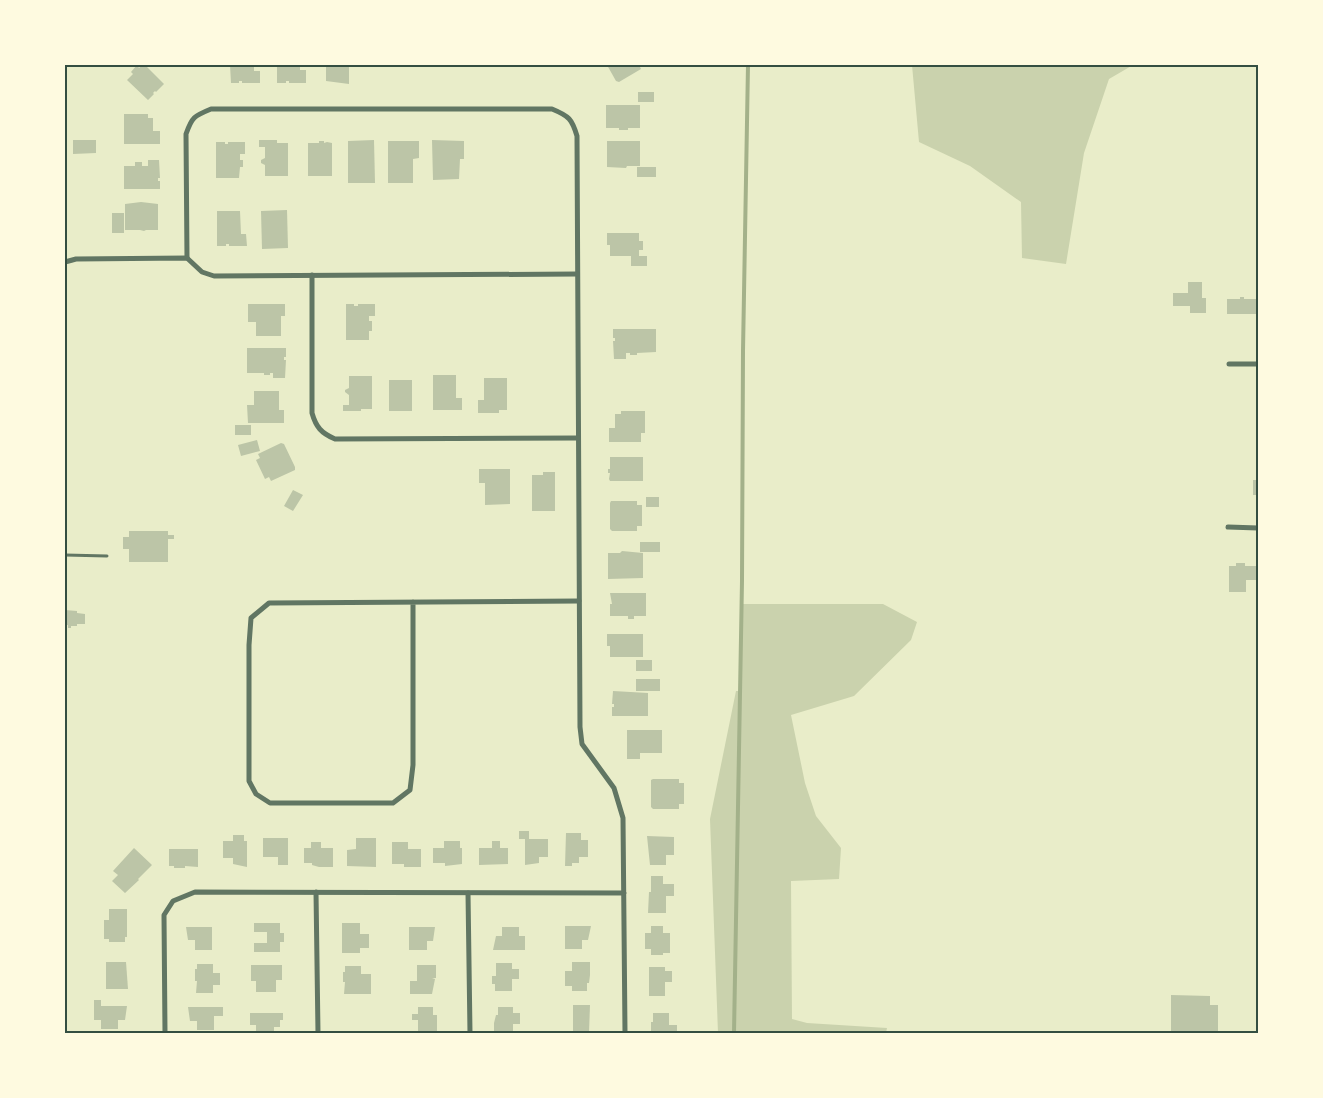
<svg xmlns="http://www.w3.org/2000/svg" width="1323" height="1098" viewBox="0 0 1323 1098" font-family="'IBM Plex Sans',sans-serif">
<style>
.green{fill:#cad2ad}
.lines{fill:none;stroke-linecap:round;stroke-linejoin:round}
.stream{stroke:#a3b18a;stroke-width:4}
.building{fill:#bcc5a7}
.service{stroke:#617663;stroke-width:3}
.minor{stroke:#617663;stroke-width:5}
.neatline{fill:none;stroke:#344e41;stroke-width:2}
</style>
<rect width="100%" height="100%" fill="#e9edc9"/>
<g class="green">
<polygon points="912,65 1133,65 1109,79 1084,153 1066,264 1022,258 1021,202 970,166 919,142"/>
<polygon points="741,604 883,604 917,622 911,640 854,696 791,715 805,783 816,816 841,848 839,879 791,881 792,1019 807,1023 887,1028 886,1033 718,1033 710,819 736,691 740,691"/>
</g>
<g class="lines">
<polyline class="stream" points="734,1033 742,581 743,351 748,65"/>
</g>
<g class="building">
<polygon points="137,65 139,68 142,65 145,65 164,84 156,92 155,91 153,93 154,94 148,100 127,80 133,74 131,72"/>
<polygon points="230,65 254,65 254,71 260,71 260,83 242,83 242,81 239,81 239,83 231,83"/>
<polygon points="277,65 300,65 300,70 306,70 306,83 289,83 289,81 286,81 286,83 277,83"/>
<polygon points="326,65 349,65 349,84 326,81"/>
<polygon points="607,65 639,65 641,69 619,82 616,81"/>
<rect x="638" y="92" width="16" height="10"/>
<polygon points="606,105 640,105 640,128 628,128 628,130 619,130 619,128 606,128"/>
<polygon points="124,114 148,114 148,118 153,118 153,131 160,131 160,144 124,144"/>
<polygon points="73,140 96,140 96,153 73,154"/>
<polygon points="259,140 277,140 277,143 288,143 288,176 265,176 265,165 261,163 261,160 265,158 265,147 259,147"/>
<polygon points="374,140 375,183 348,183 348,141"/>
<polygon points="432,140 464,141 464,159 460,159 459,179 433,180"/>
<polygon points="319,141 324,141 324,143 327,142 332,143 332,176 308,176 308,143 319,143"/>
<polygon points="388,141 419,141 419,158 413,159 413,183 388,183"/>
<polygon points="607,141 640,141 640,166 627,166 626,168 607,167"/>
<polygon points="216,142 225,142 225,144 228,144 228,142 245,142 245,154 240,154 240,160 243,160 243,167 240,167 239,178 216,178"/>
<polygon points="148,160 159,160 160,178 158,178 158,181 160,181 160,189 124,189 124,166 135,166 135,162 142,162 142,166 148,166"/>
<rect x="637" y="167" width="19" height="10"/>
<polygon points="141,202 158,204 158,230 146,230 144,231 140,230 125,230 125,204"/>
<polygon points="287,210 288,248 262,249 261,211"/>
<polygon points="217,211 240,211 241,234 246,234 247,246 229,246 229,244 226,244 226,246 217,246"/>
<rect x="112" y="213" width="12" height="20"/>
<polygon points="607,233 639,233 639,241 643,241 643,250 639,250 639,256 647,256 647,266 631,266 631,256 610,256 610,245 607,245"/>
<polygon points="1188,282 1202,282 1202,298 1206,298 1206,313 1190,313 1190,306 1173,306 1173,293 1188,293"/>
<polygon points="1240,297 1244,297 1244,299 1258,299 1258,314 1227,314 1227,299 1240,299"/>
<polygon points="248,304 285,304 285,316 281,316 281,336 256,336 256,322 248,322"/>
<polygon points="346,304 354,304 354,306 358,306 358,304 375,304 375,316 369,316 369,321 372,321 372,331 369,331 369,340 346,340"/>
<polygon points="613,329 656,329 656,352 637,353 637,355 630,355 630,353 626,353 626,359 614,359 613,341 615,341 615,338 613,338"/>
<polygon points="247,348 286,348 286,357 284,357 284,360 286,360 285,378 273,378 273,373 270,373 270,375 264,375 264,373 247,373"/>
<polygon points="433,375 456,375 456,398 462,398 462,410 433,410"/>
<polygon points="349,376 372,376 372,409 361,409 361,411 343,411 343,405 349,405 349,395 345,392 345,390 349,388"/>
<polygon points="484,378 507,378 507,410 499,410 499,413 478,413 478,400 484,400"/>
<rect x="389" y="380" width="23" height="31"/>
<polygon points="254,391 279,391 279,410 284,410 284,423 248,423 247,405 254,405"/>
<polygon points="621,411 645,411 645,433 641,433 641,442 609,442 609,428 615,428 615,414 621,414"/>
<rect x="235" y="425" width="16" height="10"/>
<polygon points="257,440 260,451 241,456 238,445"/>
<polygon points="281,443 284,444 295,467 295,470 271,481 269,477 265,479 256,460 260,458 258,454"/>
<polygon points="610,457 643,457 643,481 610,481 609,479 610,473 608,473 608,469 610,469"/>
<polygon points="479,469 510,469 510,504 485,505 485,483 479,483"/>
<polygon points="543,472 555,472 555,511 532,511 532,475 543,475"/>
<rect x="1253" y="480" width="5" height="15"/>
<polygon points="293,490 303,495 293,511 284,506"/>
<rect x="646" y="497" width="13" height="10"/>
<polygon points="611,501 637,501 637,505 642,505 642,526 637,526 637,531 612,531 610,529 610,503"/>
<polygon points="129,531 168,531 168,535 174,535 174,539 168,539 168,562 129,562 129,549 123,549 123,537 129,537"/>
<rect x="640" y="542" width="20" height="10"/>
<polygon points="622,551 643,553 643,578 608,579 608,553 620,553"/>
<polygon points="1236,563 1245,563 1245,566 1258,566 1258,580 1246,580 1246,592 1229,592 1229,566 1236,566"/>
<polygon points="610,593 646,593 646,616 634,616 634,619 628,619 628,616 610,616 610,604 612,604"/>
<polygon points="65,610 77,611 77,613 85,614 85,624 77,624 77,626 71,626 71,628 68,628 68,625 65,625"/>
<polygon points="607,634 643,634 643,657 610,657 610,646 607,646"/>
<rect x="636" y="660" width="16" height="11"/>
<rect x="636" y="679" width="24" height="12"/>
<polygon points="613,691 648,693 648,716 612,716 612,707 614,707 614,704 612,704"/>
<polygon points="627,730 662,730 662,753 640,753 640,759 627,759"/>
<polygon points="653,779 679,779 679,783 684,783 684,804 679,804 679,809 653,809 651,807 651,780"/>
<polygon points="519,831 529,831 529,839 548,839 548,857 539,857 539,863 525,865 525,839 519,839"/>
<polygon points="566,833 581,833 581,840 588,840 588,857 579,857 579,863 572,863 572,866 565,866"/>
<polygon points="233,835 244,835 244,841 247,841 247,867 233,864 233,858 223,858 223,841 233,841"/>
<polygon points="647,836 674,837 674,855 666,855 666,865 650,865"/>
<polygon points="263,838 288,838 288,865 278,865 278,857 263,857"/>
<polygon points="356,838 376,838 376,867 347,866 347,850 356,849"/>
<polygon points="444,841 460,841 460,848 462,848 462,864 445,866 445,863 433,863 433,848 444,848"/>
<polygon points="492,841 500,841 500,848 508,848 508,864 479,865 479,848 492,848"/>
<polygon points="311,842 321,842 321,848 333,848 333,867 319,867 312,865 312,863 304,863 304,848 311,848"/>
<polygon points="392,842 408,842 408,849 421,849 421,867 404,867 404,864 392,864"/>
<polygon points="134,848 152,865 138,879 139,880 125,893 112,881 118,875 113,871"/>
<polygon points="169,849 198,849 198,867 185,866 185,868 174,868 174,866 169,866"/>
<polygon points="651,876 663,876 663,884 674,884 674,896 666,896 666,913 648,913 649,892 651,892"/>
<polygon points="109,909 127,909 127,937 125,937 125,942 109,942 109,939 104,939 104,920 109,920"/>
<polygon points="254,923 280,923 280,933 284,933 284,942 280,942 280,952 254,952 254,943 267,943 267,932 254,932"/>
<polygon points="342,923 360,923 360,934 369,934 369,948 360,948 360,953 342,953"/>
<polygon points="565,926 591,926 588,940 582,940 582,949 565,949"/>
<polygon points="651,926 663,926 663,933 670,933 670,953 663,953 663,955 651,955 651,949 645,949 645,933 651,933"/>
<polygon points="186,927 212,927 212,950 195,950 195,940 188,940"/>
<polygon points="409,927 435,927 433,941 427,941 427,950 409,950"/>
<polygon points="502,927 519,927 519,936 525,936 525,950 493,950 496,936 502,936"/>
<polygon points="106,962 126,962 128,989 106,989"/>
<polygon points="572,962 590,962 590,975 589,983 587,983 587,991 572,991 572,986 565,986 565,971 572,971"/>
<polygon points="496,963 512,963 512,969 519,969 519,979 512,979 512,991 495,991 495,984 492,984 492,976 496,976"/>
<polygon points="197,964 213,964 213,973 220,973 220,985 213,985 213,993 196,993 197,981 195,981 195,969 197,969"/>
<polygon points="251,965 282,965 282,980 276,980 276,992 256,992 256,981 251,981"/>
<polygon points="417,965 436,965 436,978 432,978 435,979 432,994 410,994 410,981 417,981"/>
<polygon points="345,966 361,966 361,974 371,974 371,994 344,994 345,982 343,982 343,972 345,972"/>
<polygon points="649,967 665,967 665,971 672,971 672,982 665,982 665,996 649,996"/>
<polygon points="1171,995 1210,996 1210,1005 1218,1005 1218,1033 1171,1033"/>
<polygon points="94,1000 101,1000 101,1006 127,1006 125,1020 118,1020 118,1029 101,1029 101,1020 94,1020"/>
<polygon points="573,1005 590,1005 589,1033 573,1033"/>
<polygon points="188,1007 223,1007 223,1016 214,1016 214,1030 197,1030 197,1021 190,1021"/>
<polygon points="418,1007 433,1007 433,1015 437,1015 437,1033 418,1033 418,1020 412,1020 412,1014 418,1014"/>
<polygon points="498,1007 513,1007 513,1013 520,1013 520,1024 513,1024 513,1033 494,1033 494,1023 496,1015 498,1015"/>
<polygon points="250,1013 283,1013 283,1020 280,1020 280,1027 274,1027 274,1033 256,1033 256,1025 250,1025"/>
<polygon points="653,1013 669,1013 669,1025 677,1025 677,1033 651,1033 651,1022 653,1022"/>
</g>
<g class="lines">
<polyline class="service" points="65,555 107,556"/>
<g class="minor">
<path d="M187,258L186,134C192,117 194,116 211,109H552C569,116 572,119 577,136L580,727L582,744L614,788L623,818L625,1033"/>
<polyline points="65,262 76,259 187,258 202,272 214,276 577,274"/>
<path d="M312,275V413C316,427 321,433 335,439L578,438"/>
<polyline points="1229,364 1258,364"/>
<polyline points="1228,527 1258,528"/>
<polyline points="413,602 413,765 410,790 393,803 270,803 256,794 249,781 249,645 251,618 269,603 579,601"/>
<polyline points="316,892 318,1033"/>
<polyline points="468,893 470,1033"/>
<polyline points="165,1033 164,915 173,901 195,892 624,893"/>
</g>
</g>
<rect width="1323" height="1098" fill="none" stroke="#fefae0" stroke-width="132"/>
<rect x="66" y="66" width="1191" height="966" class="neatline"/>
</svg>
